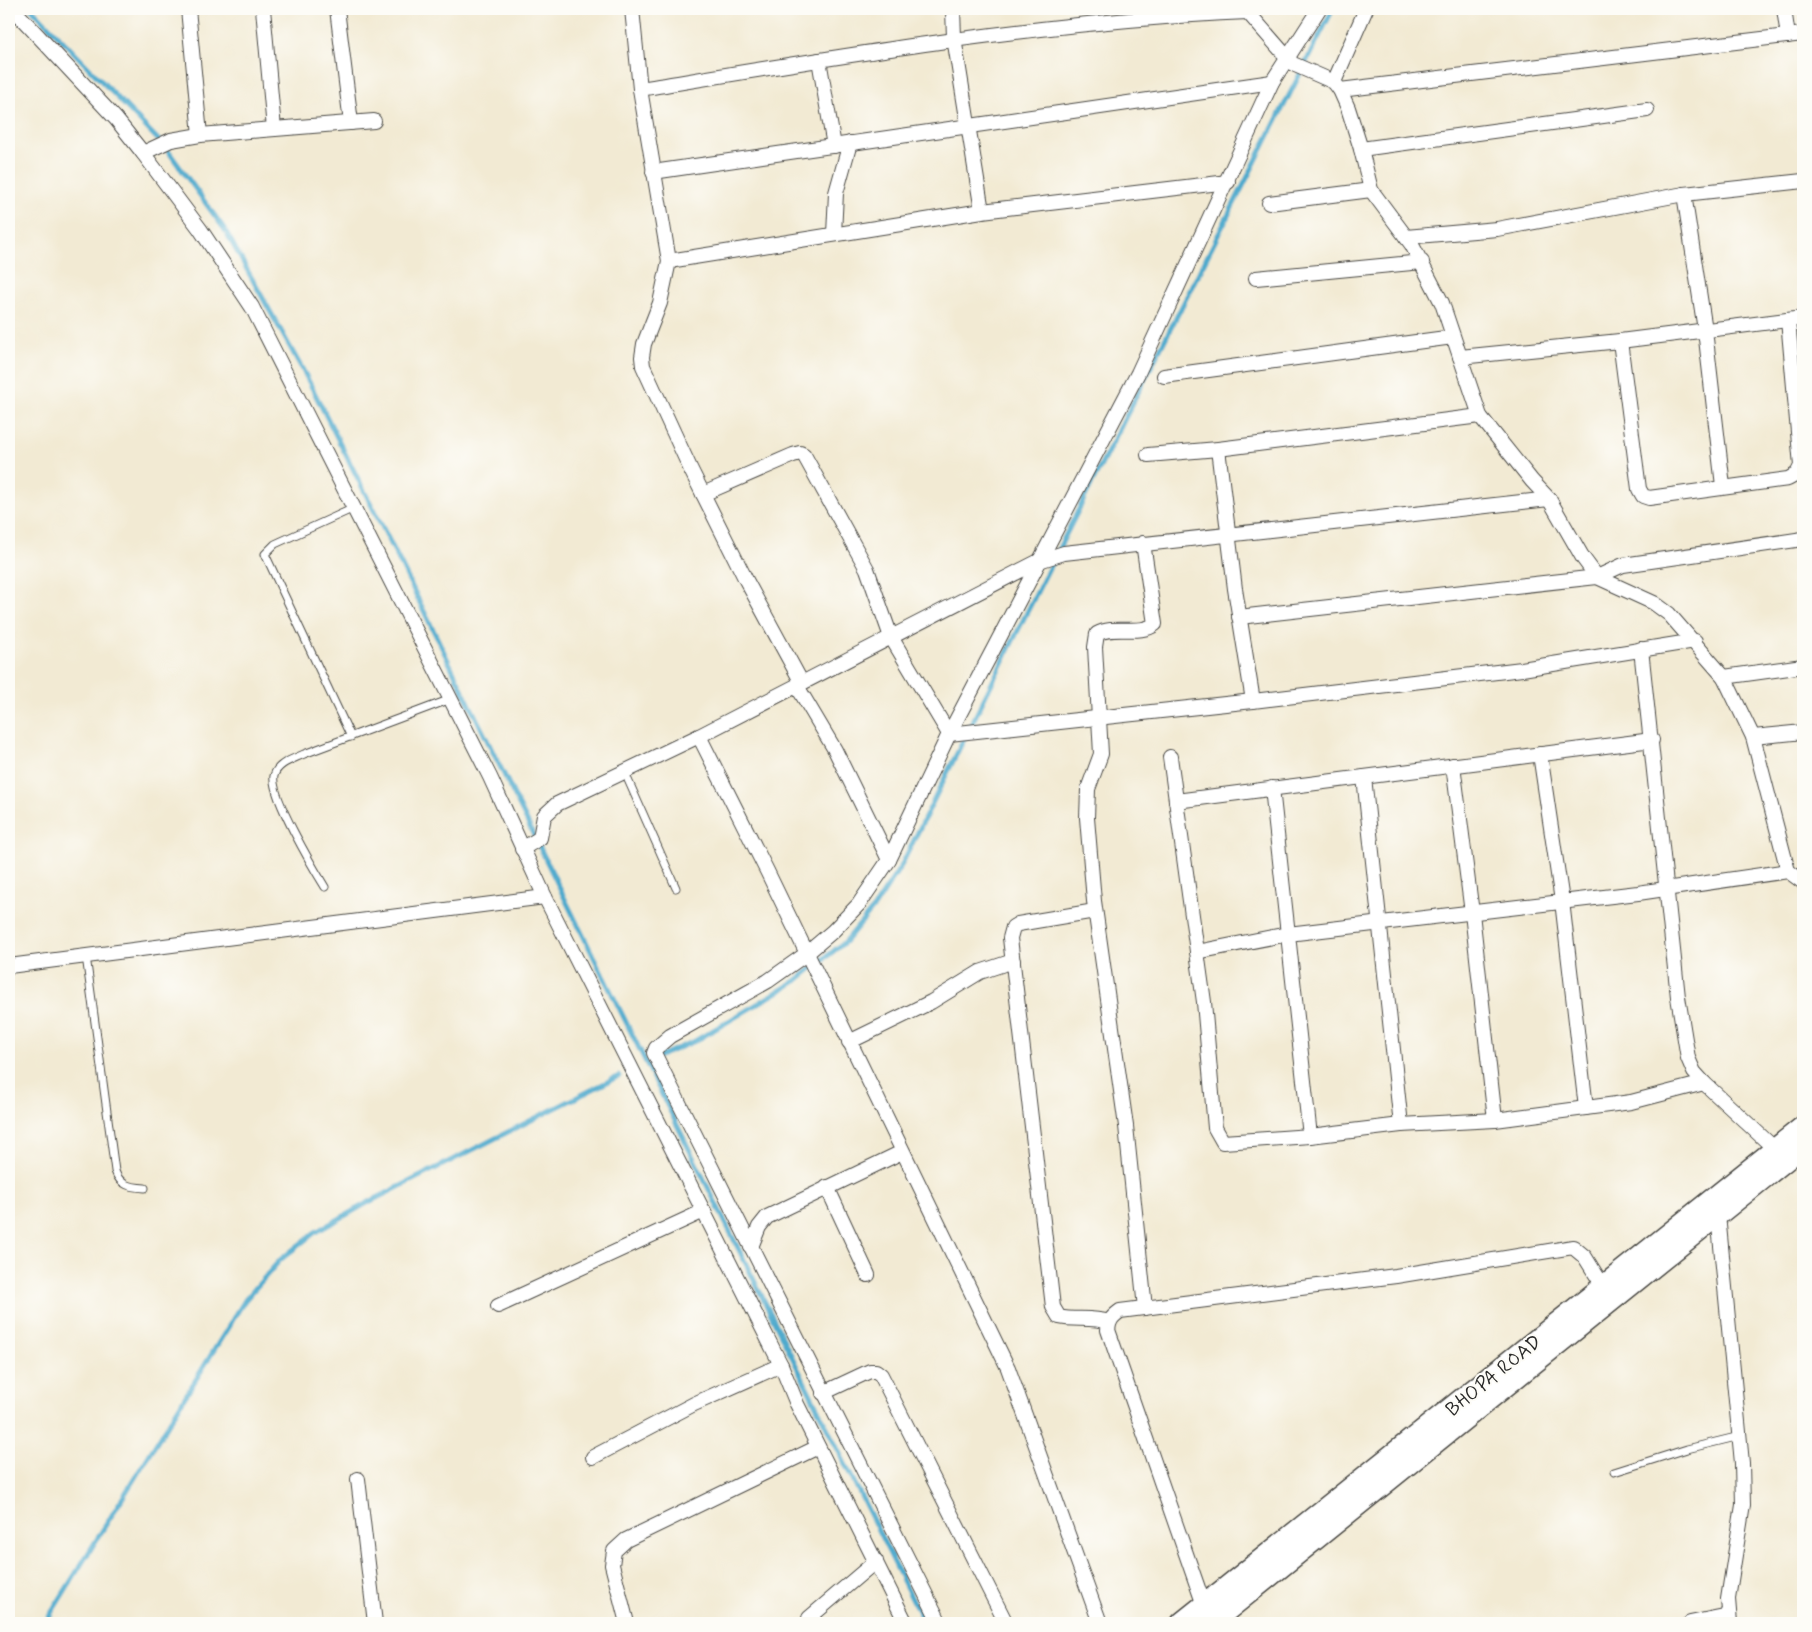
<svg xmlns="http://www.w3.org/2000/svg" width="1812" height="1632" viewBox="0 0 1812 1632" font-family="Mynerve,sans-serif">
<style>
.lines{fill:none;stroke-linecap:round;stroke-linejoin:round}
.stream{stroke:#4faacd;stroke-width:5}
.lane-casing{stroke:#494844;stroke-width:9}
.street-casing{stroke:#494844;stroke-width:16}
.primary-casing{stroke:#494844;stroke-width:24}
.lane{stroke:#fff;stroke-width:7}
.street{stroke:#fff;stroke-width:14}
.primary{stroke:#fff;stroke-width:21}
.labels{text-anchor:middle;stroke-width:4;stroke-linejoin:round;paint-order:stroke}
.street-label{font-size:20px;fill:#2b2b2b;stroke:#fdfcf7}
</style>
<rect width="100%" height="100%" fill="#fdfcf7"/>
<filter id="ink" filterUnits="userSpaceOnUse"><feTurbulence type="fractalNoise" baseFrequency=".02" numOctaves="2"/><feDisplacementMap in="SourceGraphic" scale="10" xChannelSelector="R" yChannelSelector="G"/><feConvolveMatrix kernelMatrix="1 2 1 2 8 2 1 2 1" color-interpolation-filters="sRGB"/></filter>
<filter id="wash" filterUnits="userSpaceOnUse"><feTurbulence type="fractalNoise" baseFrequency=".0096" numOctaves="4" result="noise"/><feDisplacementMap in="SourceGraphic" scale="20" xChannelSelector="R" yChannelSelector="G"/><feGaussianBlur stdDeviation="1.12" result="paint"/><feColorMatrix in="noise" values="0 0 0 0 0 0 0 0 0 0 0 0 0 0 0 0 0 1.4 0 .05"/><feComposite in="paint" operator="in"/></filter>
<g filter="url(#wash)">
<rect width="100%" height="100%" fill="#f2ead3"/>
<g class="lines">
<g class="stream">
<polyline points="32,9 166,148 225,230 305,374 395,552 566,901 924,1623"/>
<polyline points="1057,552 1333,9"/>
<polyline points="658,1057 695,1041 796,981 845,942 875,906 901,866 1053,560"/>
<polyline points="45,1623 245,1300 280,1260 314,1233 369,1202 619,1076"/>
</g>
</g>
</g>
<g filter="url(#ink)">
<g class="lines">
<g class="lane-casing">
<g id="lane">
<polyline points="351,737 265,554 275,544 354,508"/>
<polyline points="625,773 676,888"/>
<path d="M325,887C314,869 270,795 274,776C277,763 294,759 304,754L451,699"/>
<path d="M86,956L115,1171C120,1186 131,1187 145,1188"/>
<polyline points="1614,1472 1687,1449 1740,1436"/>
</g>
</g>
<g class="street-casing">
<g id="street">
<polyline points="13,9 116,119 143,153 200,229 252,307 490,777 545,897 781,1365 797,1404 906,1623"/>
<polyline points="188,9 200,135"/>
<polyline points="263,9 274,129"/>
<polyline points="337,9 351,123"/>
<polyline points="632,9 640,89 669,261 660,303 644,344 642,357 643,366 691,470 746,580 802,683"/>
<polyline points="953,9 954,38 982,211"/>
<polyline points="1245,9 1293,64 1334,82 1340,90 1348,108 1361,149 1371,190 1412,245 1442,303 1480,416 1532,481 1549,499 1583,558 1597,577 1654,603 1669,614 1724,677 1753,737 1788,871 1803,882"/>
<polyline points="1784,9 1788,36"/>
<polyline points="819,60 834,146"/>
<polyline points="1334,82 1366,9"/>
<path d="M640,89C842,56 1043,21 1248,12V9"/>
<polyline points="1340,90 1803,34"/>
<polyline points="1361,149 1647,110"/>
<polyline points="143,153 171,140 200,135 374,121"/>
<polyline points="653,172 1272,82"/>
<polyline points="1684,194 1705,330 1723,486"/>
<polyline points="1269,203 1371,190"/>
<polyline points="834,234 836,193 850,143"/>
<polyline points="1406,237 1497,229 1684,194 1803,181"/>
<polyline points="669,261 982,211 1228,182"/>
<polyline points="1256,278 1422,262"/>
<polyline points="1620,341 1639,489 1643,496 1649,498 1788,479 1797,474 1801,466 1788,320"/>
<polyline points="1460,357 1620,341 1803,318"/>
<polyline points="1164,376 1453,337"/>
<polyline points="1218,449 1235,589 1253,701"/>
<polyline points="1148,455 1218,449 1480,416"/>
<polyline points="703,494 793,455 800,453 804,455 867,569 891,637 949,734 1253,701 1522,669 1695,641"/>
<path d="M1143,543L1155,624C1140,636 1114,624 1097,634L1095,647L1101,754L1088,789L1087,818L1094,901L1126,1126L1145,1308"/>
<polyline points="1239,617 1597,577 1623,565 1803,539"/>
<polyline points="1641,649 1678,997 1688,1058 1694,1072 1704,1083 1775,1149"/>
<polyline points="1724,677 1803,666"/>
<polyline points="797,686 835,750 889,860"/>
<polyline points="699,736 767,871 1008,1368 1100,1623"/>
<polyline points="1753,737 1803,732"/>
<polyline points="1540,754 1562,901 1586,1108"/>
<polyline points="1170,757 1204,1002 1215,1128 1223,1142 1310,1136 1401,1125 1495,1120 1631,1102 1704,1083"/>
<polyline points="1453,765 1472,913 1495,1120"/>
<polyline points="1364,777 1401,1125"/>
<polyline points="1272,788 1310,1136"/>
<polyline points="1176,801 1652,740"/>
<polyline points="522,849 540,838 544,816 557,804 699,736 1039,561 1064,553 1549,499"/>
<path d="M1095,911L1018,924L1013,927L1010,938L1053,1307L1059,1317C1075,1321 1090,1316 1109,1322"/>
<polyline points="1197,952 1288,934 1638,893 1788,871"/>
<polyline points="9,966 545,897"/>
<polyline points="849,1042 931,1002 980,972 1013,961"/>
<polyline points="827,1187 868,1275"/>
<polyline points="1718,1215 1742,1463 1743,1505 1728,1599 1730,1623"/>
<polyline points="751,1247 759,1227 767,1217 902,1152"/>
<polyline points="498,1306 704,1211"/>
<polyline points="823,1393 870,1371 876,1371 881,1375 1006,1623"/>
<polyline points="593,1457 694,1404 781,1365"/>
<polyline points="358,1479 375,1623"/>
<path d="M1206,1611L1108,1330C1109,1320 1112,1317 1120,1311L1396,1276L1573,1247L1585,1257L1603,1286"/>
<polyline points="809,1618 876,1561"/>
<polyline points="627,1623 612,1565 614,1551 626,1540 818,1447"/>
<polyline points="940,1623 654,1053 656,1048 670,1036 768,981 806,954 833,931 859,904 889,860 949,734 1138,373 1272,82 1319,9"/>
<polyline points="1690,1623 1729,1615"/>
</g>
</g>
<g class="primary-casing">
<g id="primary">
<polyline points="1182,1623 1803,1127"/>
<polyline points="1211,1623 1803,1146"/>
</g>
</g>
<use href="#lane" class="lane"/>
<use href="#street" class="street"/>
<use href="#primary" class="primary"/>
</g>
</g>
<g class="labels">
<g class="street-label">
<text transform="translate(1493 1375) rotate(-39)" y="7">BHOPA ROAD</text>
</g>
</g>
<rect width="1812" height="1632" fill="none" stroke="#fdfcf7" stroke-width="30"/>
</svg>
